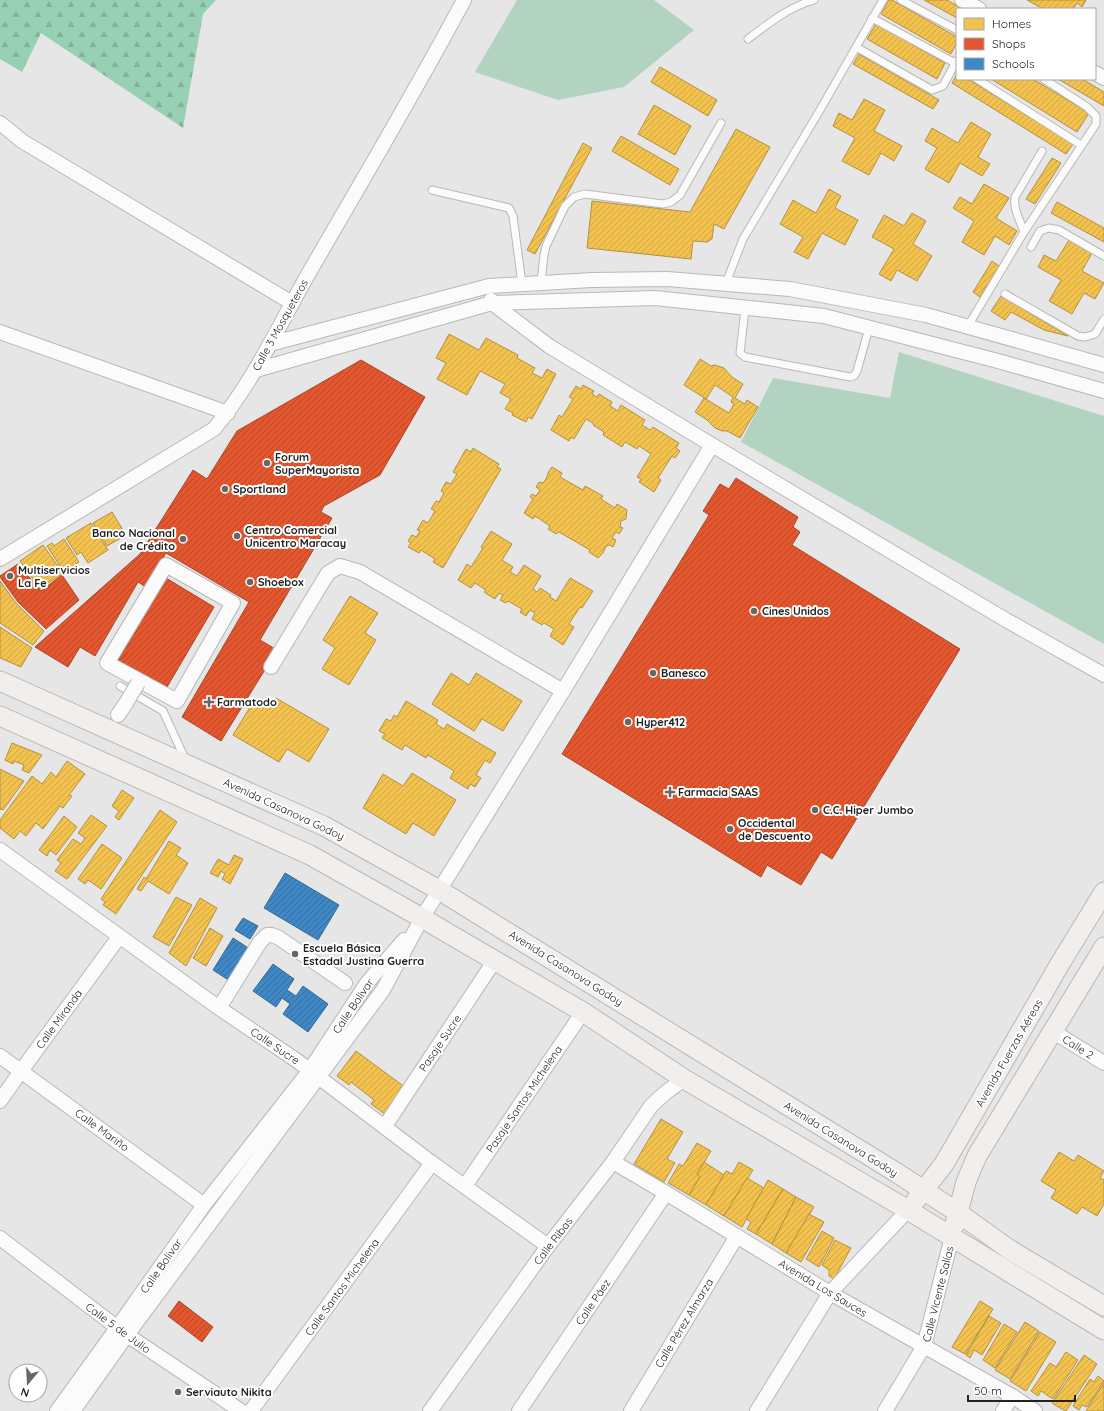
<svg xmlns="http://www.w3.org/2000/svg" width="1104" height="1411" viewBox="0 0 1104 1411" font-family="Quicksand,sans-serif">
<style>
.green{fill:#b2d3c0}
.forest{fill:url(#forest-firs)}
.homes{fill:url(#homes-hatch);stroke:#b49141}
.shops{fill:url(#shops-hatch);stroke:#aa472b}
.schools{fill:url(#schools-hatch);stroke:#366994}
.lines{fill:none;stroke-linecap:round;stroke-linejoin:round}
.lane-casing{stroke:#b8b8b9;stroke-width:9}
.street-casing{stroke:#b8b8b9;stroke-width:16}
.secondary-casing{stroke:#b8b8b9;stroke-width:21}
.lane{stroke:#fbfbfb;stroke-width:7}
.street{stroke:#fbfbfb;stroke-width:14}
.secondary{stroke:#f2eeec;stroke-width:19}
.street-bridge-casing{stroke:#b8b8b9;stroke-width:16;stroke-linecap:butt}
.street-bridge{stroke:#fbfbfb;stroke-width:14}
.poi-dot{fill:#676768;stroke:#fff;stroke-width:1.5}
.labels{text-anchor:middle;stroke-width:4;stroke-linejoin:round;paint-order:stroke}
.street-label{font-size:11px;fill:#222223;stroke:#fff}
.poi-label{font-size:11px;font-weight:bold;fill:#222223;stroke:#fff;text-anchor:start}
</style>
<defs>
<pattern id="forest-firs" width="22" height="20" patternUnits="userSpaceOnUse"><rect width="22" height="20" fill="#98d0b3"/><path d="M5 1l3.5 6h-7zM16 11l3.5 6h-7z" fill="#83b29a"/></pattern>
<pattern id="homes-hatch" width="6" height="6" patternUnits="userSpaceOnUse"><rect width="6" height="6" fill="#f2c14e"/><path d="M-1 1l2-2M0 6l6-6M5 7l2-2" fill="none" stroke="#cfa644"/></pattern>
<pattern id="shops-hatch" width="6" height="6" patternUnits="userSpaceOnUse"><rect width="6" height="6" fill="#e4572e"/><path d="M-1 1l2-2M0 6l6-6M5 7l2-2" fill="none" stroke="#b84827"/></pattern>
<pattern id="schools-hatch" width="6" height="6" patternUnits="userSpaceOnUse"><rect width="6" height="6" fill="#3f88c5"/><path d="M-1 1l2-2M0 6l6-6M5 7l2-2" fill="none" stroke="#346fa0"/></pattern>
</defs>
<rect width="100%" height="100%" fill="#e6e6e7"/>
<g class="green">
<polygon points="517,0 654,0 694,30 624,87 558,100 475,72"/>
<polygon points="899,352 1104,416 1104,644 741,442 773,378 890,398"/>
</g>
<polygon class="forest" points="0,0 216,0 203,14 183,128 41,33 22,72 0,59"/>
<g class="homes">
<polygon points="889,0 892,0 957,37 957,42 951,54 881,14"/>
<polygon points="924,0 947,0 963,9 957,9 957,18"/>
<polygon points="1027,0 1086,0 1082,7 1077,3 1073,9 1043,9"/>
<polygon points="876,24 945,63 937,79 867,39"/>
<polygon points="859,54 939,100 933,109 853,64"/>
<polygon points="660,67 717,100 708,116 651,82"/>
<polygon points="957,74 957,79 968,79 1073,144 1066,154 952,83"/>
<polygon points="991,79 1033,79 1089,113 1077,132"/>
<polygon points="1058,79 1082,79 1104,92 1104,106"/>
<polygon points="864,99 885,110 874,131 902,146 894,161 881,153 869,175 842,161 855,138 833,126 839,113 852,120"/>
<polygon points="654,105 691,126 675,155 638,134"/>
<polygon points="971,122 991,134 978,157 990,164 982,176 960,163 949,183 925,169 937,148 925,141 932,128 958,143"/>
<polygon points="736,129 770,147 724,229 714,224 712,239 707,242 693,241 691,259 587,248 592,201 690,212"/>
<polygon points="621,136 679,169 670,185 612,151"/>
<polygon points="583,143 592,148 535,254 527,250"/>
<polygon points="1052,158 1061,163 1035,204 1026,199"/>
<polygon points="984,184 1009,198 996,218 1017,231 1009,245 995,236 984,255 962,242 974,221 953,208 960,197 972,204"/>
<polygon points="829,189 841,196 835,208 858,220 845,245 822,233 808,259 794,252 803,237 780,224 793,200 816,213"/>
<polygon points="1057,202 1104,228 1104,242 1051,213"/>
<polygon points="912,213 926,221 913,244 932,256 917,281 897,270 891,281 879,274 894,249 872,237 884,215 904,226"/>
<polygon points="1069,240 1092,253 1082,271 1104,283 1095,299 1084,293 1072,314 1049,301 1061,280 1038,267 1044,255 1056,261"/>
<polygon points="992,261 999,266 980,297 973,292"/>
<polygon points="1001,296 1068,336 1044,330 1011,312 1005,320 991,311"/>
<polygon points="449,334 479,350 486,338 518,355 517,358 535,368 532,373 542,378 547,369 556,374 532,419 528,417 526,422 512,415 513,413 505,409 511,399 500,393 505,384 480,371 467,395 437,379 446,363 436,358"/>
<polygon points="700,359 711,366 715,365 724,368 732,377 743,384 735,398 745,404 747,400 758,407 740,438 727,431 722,431 715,428 707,420 695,412 704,398 729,413 734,404 731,402 733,397 715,385 706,399 684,385"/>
<polygon points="583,385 594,391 592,394 597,397 599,394 612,402 610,406 618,411 621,405 645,420 642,425 650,430 653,427 679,443 676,448 680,451 675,458 672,456 658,478 661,480 654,492 639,482 641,479 637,477 651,454 639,446 637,449 625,442 622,447 603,435 604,432 593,425 594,424 586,419 574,439 571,437 569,441 551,430 559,415 562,417 573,399 569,397 576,386 581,389"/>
<polygon points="473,448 499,464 497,467 501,469 443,568 433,562 435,559 421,550 419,553 408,547 411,543 408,541 412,535 416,537 420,531 417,530 423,520 428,523 435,511 431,509 436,501 439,502 444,493 441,491 446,482 451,484 457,474 453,472 466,449 471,452"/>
<polygon points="552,467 562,473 560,477 583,490 585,486 603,496 601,499 615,508 617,504 627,510 626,519 621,521 620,527 623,528 619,534 616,532 612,538 616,540 613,547 610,545 606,546 603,553 598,558 589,552 590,550 559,532 556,534 548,529 550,526 535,516 533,519 524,513 533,499 530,497 532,494 536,496 540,490 536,487 539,482 543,483 546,479 549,471"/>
<polygon points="112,512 126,535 107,546 93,523"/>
<polygon points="91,523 108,550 88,563 81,552 77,555 66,538"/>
<polygon points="491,531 512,544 502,560 513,567 510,572 517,576 524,565 541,576 533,589 537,592 540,588 551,595 550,597 556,601 570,578 593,591 582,608 580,607 569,624 574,627 563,645 550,636 554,629 544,623 542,625 532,619 535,613 530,610 526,616 520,612 522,609 508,601 506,603 500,600 503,595 499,593 495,599 484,592 486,590 475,583 471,588 458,580 467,564 471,567 483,548 481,547"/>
<polygon points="64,539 79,562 64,572 47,546 52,543 54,546"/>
<polygon points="43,545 63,573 40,589 20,561"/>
<polygon points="0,581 16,603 44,631 33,645 0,623"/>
<polygon points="350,596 378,613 365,633 376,640 349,685 322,669 335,648 323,640"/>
<polygon points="0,627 32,648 21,667 0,658"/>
<polygon points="451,673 469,685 476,673 522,701 503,731 482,719 474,731 432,704"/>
<polygon points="276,698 329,729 309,762 287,749 279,762 233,735 255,699 270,708"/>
<polygon points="406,701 438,720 436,724 444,729 447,724 496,753 490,763 485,760 476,775 481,778 475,787 470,784 468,789 450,778 454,771 428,755 426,758 405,745 402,750 382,738 385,734 379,731 386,719 391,721 394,715 397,717"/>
<polygon points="12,743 42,755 29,773 22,770 24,765 14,761 13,764 5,760"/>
<polygon points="67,761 85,774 69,795 72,796 63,808 60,806 43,829 36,823 26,836 20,831 14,839 0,828 0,820 32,776 42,784 51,772 56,777"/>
<polygon points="0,769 24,781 3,810 0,809"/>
<polygon points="412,773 456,800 434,836 413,823 406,834 363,808 383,774 403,786"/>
<polygon points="122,790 134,798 119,820 115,817 119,811 112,806"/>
<polygon points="160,810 177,822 116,914 103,905 105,902 101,899"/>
<polygon points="91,815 107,826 67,879 55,871 61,863 57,860 73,839 81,844 85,838 78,833"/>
<polygon points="64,816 77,827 56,855 50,850 47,856 39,850"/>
<polygon points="169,841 181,848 176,855 188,863 169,894 148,881 141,891 137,889 144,877 146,879"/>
<polygon points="102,844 122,858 101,889 88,880 85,884 78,879"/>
<polygon points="234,855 243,859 230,884 222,879 225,874 221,871 218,877 210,873 218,859 229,865"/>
<polygon points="176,897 192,905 169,946 153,937"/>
<polygon points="200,898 217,908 186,966 169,953"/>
<polygon points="210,928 223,936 206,966 193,958"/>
<polygon points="356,1051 406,1088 386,1115 371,1104 374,1100 351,1082 349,1085 337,1076"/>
<polygon points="661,1119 683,1132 667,1159 675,1163 664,1182 634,1164"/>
<polygon points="697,1143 711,1151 697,1174 700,1177 689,1195 668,1183 679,1164 683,1166"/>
<polygon points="1059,1152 1074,1161 1078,1155 1104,1171 1100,1178 1104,1180 1104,1204 1097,1216 1082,1207 1077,1214 1051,1198 1056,1190 1041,1181"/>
<polygon points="704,1162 724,1175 706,1205 689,1195 700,1177 697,1174"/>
<polygon points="739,1162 753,1170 724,1216 706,1205 726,1171 732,1174"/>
<polygon points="747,1178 764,1188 742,1227 724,1216"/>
<polygon points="768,1180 783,1189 756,1234 747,1229 751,1222 746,1219"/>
<polygon points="783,1189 796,1197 772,1244 756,1234"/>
<polygon points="796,1197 814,1207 786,1253 772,1244"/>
<polygon points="809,1214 824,1222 801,1262 786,1253"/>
<polygon points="822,1231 834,1238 819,1267 806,1259"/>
<polygon points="835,1240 851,1248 834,1279 829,1276 829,1270 822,1265"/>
<polygon points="980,1301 993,1309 965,1354 952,1347"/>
<polygon points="989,1316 1001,1323 982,1355 974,1350 970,1358 966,1355"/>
<polygon points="1025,1322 1039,1331 1010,1379 995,1370"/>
<polygon points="1004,1324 1017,1332 995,1368 983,1360"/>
<polygon points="1040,1332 1056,1342 1026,1391 1010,1381"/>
<polygon points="1066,1352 1078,1360 1053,1399 1041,1391 1038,1396 1031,1391 1050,1363 1056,1367"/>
<polygon points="1084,1355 1097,1364 1066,1411 1065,1411 1052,1403"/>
<polygon points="1098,1376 1104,1381 1087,1407 1082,1405 1079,1410 1073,1406 1090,1379 1094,1382"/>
<polygon points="1104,1383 1104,1411 1086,1411"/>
</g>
<g class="shops">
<polygon points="361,360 425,397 380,475 324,506 321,512 332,518 260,640 277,650 221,741 182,717 249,602 166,553 146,587 138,582 95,656 80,647 68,667 35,647 140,554 193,470 207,479 237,431"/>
<polygon points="736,478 798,517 793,527 800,532 792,545 960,649 832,859 821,852 801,885 767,865 761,877 562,754 709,515 703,511 720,484 729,489"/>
<polygon points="18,564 41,591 62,575 79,600 46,629 18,602 0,577 0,576"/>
<polygon points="166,578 214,607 167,687 118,661"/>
<polygon points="179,1301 213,1327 202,1342 168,1316"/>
</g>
<g class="schools">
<polygon points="285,873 339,905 318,940 264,908"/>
<polygon points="243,918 258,926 250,939 235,930"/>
<polygon points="233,938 250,949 230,981 213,970"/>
<polygon points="273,964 294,979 287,990 296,996 303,986 328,1004 308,1032 283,1014 290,1004 282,998 276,1007 253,991"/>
</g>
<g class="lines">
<g class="lane-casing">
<g id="lane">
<polyline points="901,0 957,30"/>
<polyline points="872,18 955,63"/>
<path d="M748,39C769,23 789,7 814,0"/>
<polyline points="856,47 932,90 943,86 957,60"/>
<polyline points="977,79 1081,145"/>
<polyline points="432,190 509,208 513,216 522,284"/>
<path d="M1024,232C1020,220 1013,209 1015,197L1042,151"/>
<polyline points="1031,247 1040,231 1049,228 1059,230 1104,256"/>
<polyline points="541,282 544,255 546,246 565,206 574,197 585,194 663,204 671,202 680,195 721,123"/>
<polyline points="726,283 743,239 820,110 883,0"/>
<polyline points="1005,294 1078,336 1085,337 1095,334 1104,319"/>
<polyline points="745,309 740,353 745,357 850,377 854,376 857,371 869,328"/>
<polyline points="968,326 1024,232 1096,124 1096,116 1087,107 1044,79"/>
<polyline points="120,686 163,711 186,761"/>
</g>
</g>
<g class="street-casing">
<g id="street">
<polyline points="962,0 979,9"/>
<polyline points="1095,73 1104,78"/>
<polyline points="0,123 22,141 292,303"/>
<polyline points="491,300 492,303 549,346 712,445 1006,620 1104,675"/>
<polyline points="0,332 228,413"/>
<polyline points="270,344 489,286 592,280 667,279 790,289 926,315 1104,365"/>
<polyline points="256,370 492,303 655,298 824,316 998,361 1104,391"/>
<path d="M0,559L214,429C254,381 279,325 310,271C362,181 415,92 464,0"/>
<polygon points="166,565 233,603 177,701 107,663"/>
<polyline points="271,667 328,573 340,566 360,572 563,691"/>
<polyline points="118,715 126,703"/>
<polyline points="0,850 219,1008 296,1060 432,1163 548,1246"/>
<polyline points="219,1008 260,942 267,935 272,935 279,938 345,983"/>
<polyline points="1052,1031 1104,1063"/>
<polyline points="0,1056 204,1205"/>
<polyline points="0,1101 21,1071 119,937"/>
<polyline points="385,1126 495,960"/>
<polyline points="613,1162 666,1193 830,1293 1012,1396 1035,1411"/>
<polyline points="465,1186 583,1012"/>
<polyline points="0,1238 127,1335 241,1411"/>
<polyline points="57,1411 117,1328 204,1205 310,1070 367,983 404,940"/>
<polyline points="73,1411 127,1335 383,990 422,918 563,691 712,445"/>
<polyline points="251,1411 432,1163"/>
<polyline points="430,1411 548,1246 613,1162 651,1106 665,1093 684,1079"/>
<polyline points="519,1411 666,1193"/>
<polyline points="631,1411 737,1236"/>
<polyline points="757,1411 830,1293 908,1210"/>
<polyline points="885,1411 924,1346 952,1237"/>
<polyline points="1003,1411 1012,1396"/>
</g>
</g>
<g class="secondary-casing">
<g id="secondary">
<polyline points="0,681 324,826 439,890 897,1173 957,1212 1010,1250 1104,1306"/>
<polyline points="0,716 310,855 422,918 583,1012 684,1079 908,1210 1104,1330"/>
<polyline points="916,1200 944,1164 1061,962 1104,892"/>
<polyline points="955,1224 966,1182 977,1156 1104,947"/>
</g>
</g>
<use href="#lane" class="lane"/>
<use href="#street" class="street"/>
<use href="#secondary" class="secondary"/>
<g class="street-bridge-casing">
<polyline id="street-bridge" points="126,703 138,683"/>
</g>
<use href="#street-bridge" class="street-bridge"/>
</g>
<g class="poi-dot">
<circle cx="267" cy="463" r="4"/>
<circle cx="225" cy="489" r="4"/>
<circle cx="237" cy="536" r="4"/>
<circle cx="183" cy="539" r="4"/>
<circle cx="10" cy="576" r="4"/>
<circle cx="250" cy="582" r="4"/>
<circle cx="754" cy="611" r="4"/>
<circle cx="653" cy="673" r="4"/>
<path d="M207 696h4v4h4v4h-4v4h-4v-4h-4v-4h4z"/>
<circle cx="628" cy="722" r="4"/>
<path d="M668 786h4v4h4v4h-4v4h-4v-4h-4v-4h4z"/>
<circle cx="815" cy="810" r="4"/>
<circle cx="730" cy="829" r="4"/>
<circle cx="295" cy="954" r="4"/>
<circle cx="178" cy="1392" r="4"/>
</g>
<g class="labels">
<g class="street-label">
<text transform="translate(280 325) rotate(-61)" y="4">Calle 3 Mosqueteros</text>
<text transform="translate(284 809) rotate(25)" y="4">Avenida Casanova Godoy</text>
<text transform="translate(566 968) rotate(32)" y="4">Avenida Casanova Godoy</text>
<text transform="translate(353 1006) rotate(-56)" y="4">Calle Bolivar</text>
<text transform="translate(59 1019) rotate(-54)" y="4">Calle Miranda</text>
<text transform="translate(440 1043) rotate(-56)" y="4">Pasaje Sucre</text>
<text transform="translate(275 1046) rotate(34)" y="4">Calle Sucre</text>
<text transform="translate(1078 1047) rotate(32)" y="4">Calle 2</text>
<text transform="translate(1009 1053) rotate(-60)" y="4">Avenida Fuerzas Aéreas</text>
<text transform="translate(524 1099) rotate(-56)" y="4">Pasaje Santos Michelena</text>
<text transform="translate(102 1130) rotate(36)" y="4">Calle Mariño</text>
<text transform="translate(841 1139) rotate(32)" y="4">Avenida Casanova Godoy</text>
<text transform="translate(553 1241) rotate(-53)" y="4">Calle Ribas</text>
<text transform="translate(161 1266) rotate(-55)" y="4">Calle Bolivar</text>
<text transform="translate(342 1287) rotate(-54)" y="4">Calle Santos Michelena</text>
<text transform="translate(823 1288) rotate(31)" y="4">Avenida Los Sauces</text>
<text transform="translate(938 1294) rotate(-76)" y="4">Calle Vicente Salías</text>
<text transform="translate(593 1302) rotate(-56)" y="4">Calle Páez</text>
<text transform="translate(684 1323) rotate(-59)" y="4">Calle Pérez Almarza</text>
<text transform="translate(118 1328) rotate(36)" y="4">Calle 5 de Julio</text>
</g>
<g class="poi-label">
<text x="275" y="461">Forum<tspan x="275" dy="13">SuperMayorista</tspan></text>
<text x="233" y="493">Sportland</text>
<text x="245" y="534">Centro Comercial<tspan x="245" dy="13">Unicentro Maracay</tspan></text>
<text x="175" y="537" text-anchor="end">Banco Nacional<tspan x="175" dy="13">de Crédito</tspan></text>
<text x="18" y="574">Multiservicios<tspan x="18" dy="13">La Fe</tspan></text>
<text x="258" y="586">Shoebox</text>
<text x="762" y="615">Cines Unidos</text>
<text x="661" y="677">Banesco</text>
<text x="217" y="706">Farmatodo</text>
<text x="636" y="726">Hyper412</text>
<text x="678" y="796">Farmacia SAAS</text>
<text x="823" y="814">C.C. Hiper Jumbo</text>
<text x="738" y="827">Occidental<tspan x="738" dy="13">de Descuento</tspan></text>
<text x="303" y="952">Escuela Básica<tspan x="303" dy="13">Estadal Justina Guerra</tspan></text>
<text x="186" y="1396">Serviauto Nikita</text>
</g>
</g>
<rect x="956" y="8" width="140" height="72" fill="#ffffff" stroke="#a7a7a7"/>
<rect x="964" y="18" width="20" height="12" fill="#f2c14e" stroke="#a7a7a7"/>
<text x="992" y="28" font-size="12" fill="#222223">Homes</text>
<rect x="964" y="38" width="20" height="12" fill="#e4572e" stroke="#a7a7a7"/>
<text x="992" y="48" font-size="12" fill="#222223">Shops</text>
<rect x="964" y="58" width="20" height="12" fill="#3f88c5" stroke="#a7a7a7"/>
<text x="992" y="68" font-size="12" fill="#222223">Schools</text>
<g transform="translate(28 1383) rotate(198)"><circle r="19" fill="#ffffff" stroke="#a7a7a7"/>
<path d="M0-3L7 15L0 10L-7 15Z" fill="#676768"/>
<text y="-6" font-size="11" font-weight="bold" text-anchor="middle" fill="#222223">N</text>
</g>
<path d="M968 1395v6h107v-6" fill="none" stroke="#222223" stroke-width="2"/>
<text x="974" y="1395" font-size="12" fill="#222223" stroke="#ffffff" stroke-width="3" paint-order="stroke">50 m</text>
</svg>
